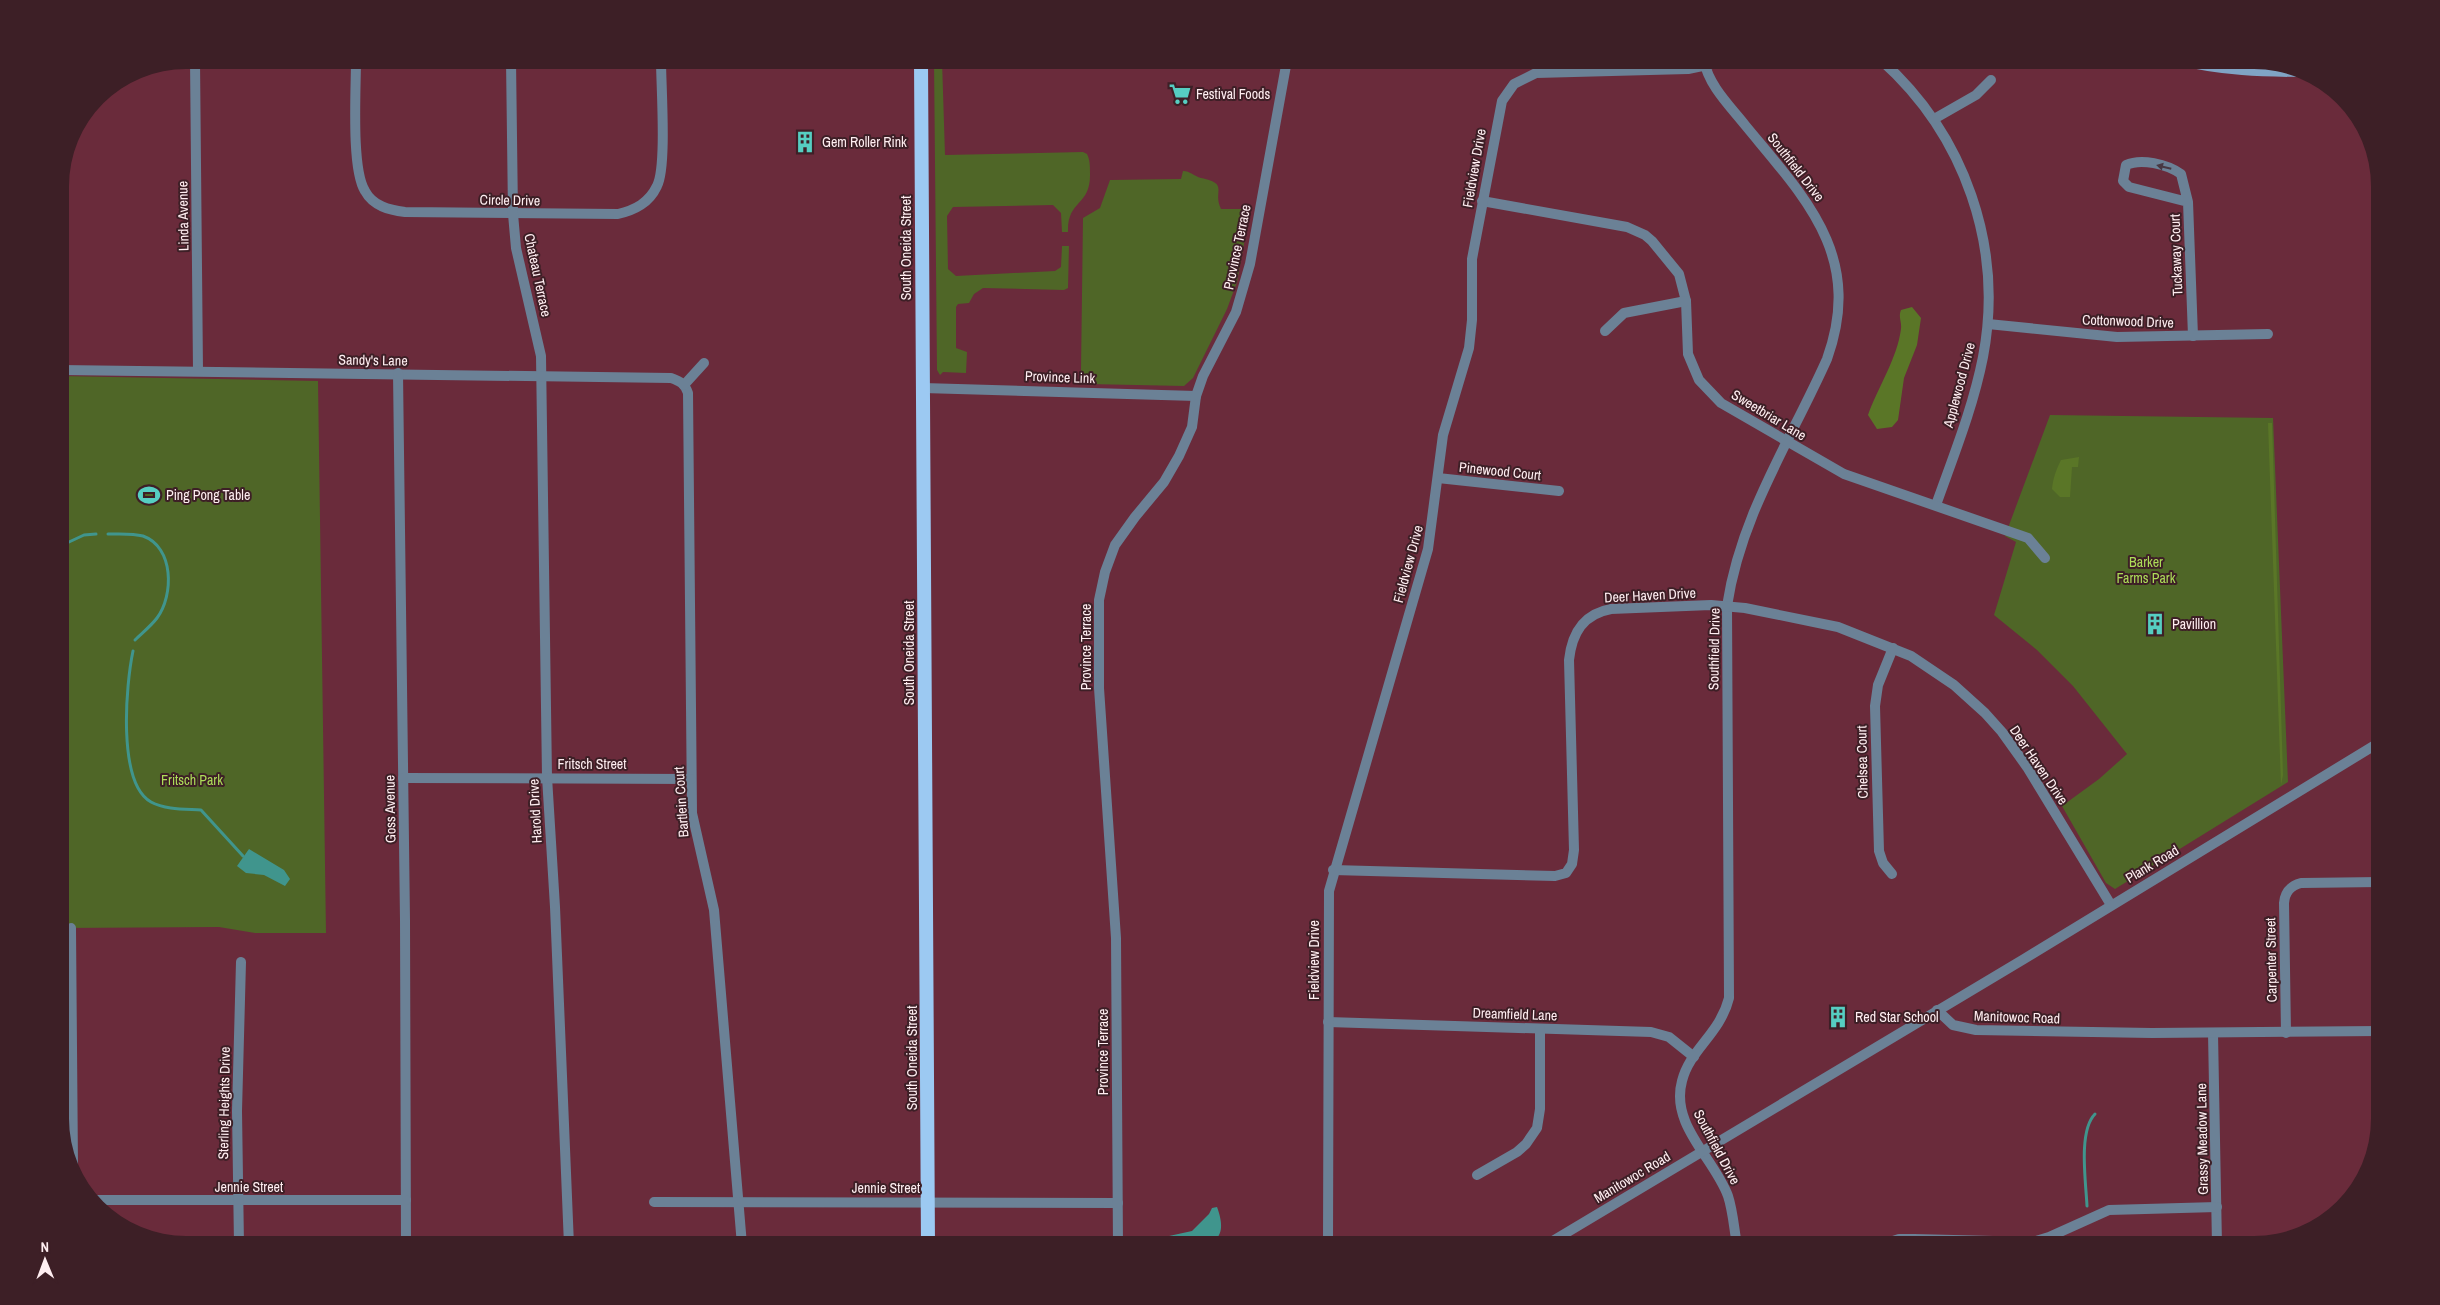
<svg xmlns="http://www.w3.org/2000/svg" width="2440" height="1305" viewBox="0 0 2440 1305" font-family="'Archivo Narrow',sans-serif">
<style>
.green{fill:#4f6627}
.forest{fill:#5a7627}
.water{fill:#40958d}
.lines{fill:none;stroke-linecap:round;stroke-linejoin:round}
.stream{stroke:#40958d;stroke-width:3}
.minor{stroke:#6b8196;stroke-width:10}
.tertiary{stroke:#6b8196;stroke-width:10}
.secondary{stroke:#80a4c5;stroke-width:10}
.trunk{stroke:#9cc9f2;stroke-width:14}
.oneway{fill:#483842}
.labels{text-anchor:middle;stroke-width:4;stroke-linejoin:round;paint-order:stroke}
.poi-label{font-size:14px;fill:#ffeef1;stroke:#3d1f26;text-anchor:start}
.street-label{font-size:14px;fill:#ffeef1;stroke:#3d1f26}
.park-label{font-size:14px;fill:#addd59;stroke:#3d1f26}
</style>
<rect width="100%" height="100%" fill="#6a2b3b"/>
<g class="green">
<path d="M934,60H942L945,155L1083,152L1087,154C1090,160 1090,166 1090,173C1091,207 1067,199 1068,232H1062L1061,213L1053,205L953,207L947,216L948,269L956,276L1055,271L1061,267L1062,246H1069L1068,288L1064,290L983,288L974,294L969,303L958,304L956,307V348L967,352L966,373L943,372L940,375L937,370Z"/>
<path d="M1183,171C1190,171 1194,176 1201,178C1230,184 1212,191 1221,209H1248L1250,211L1237,282L1227,309L1193,378L1184,386L1088,384L1081,370L1083,218L1100,208L1110,180L1181,179Z"/>
<polygon points="60,376 318,381 326,933 255,933 219,927 60,928"/>
<polygon points="2050,415 2273,418 2288,782 2115,889 2106,883 2062,806 2099,779 2127,754 2073,686 2037,650 1994,615 2016,542 2005,536"/>
</g>
<g class="forest">
<path d="M1912,307L1921,318L1917,345L1904,378L1898,420L1892,427L1877,429L1868,415C1878,387 1897,359 1901,329C1902,322 1898,317 1901,310Z"/>
<polygon points="2268,423 2272,423 2283,775 2281,785"/>
<path d="M2079,457L2078,467H2072L2070,497H2060L2052,489C2053,478 2056,470 2061,460Z"/>
</g>
<g class="water">
<polygon points="249,849 284,870 290,879 285,886 264,875 246,873 237,866"/>
<path d="M1217,1207C1221,1218 1225,1233 1214,1241V1245H1163L1169,1236L1192,1231L1209,1214L1212,1208Z"/>
</g>
<g class="lines">
<g class="stream">
<path d="M108,534C119,534 132,533 143,536C174,547 174,595 157,618C151,626 142,633 135,640"/>
<polyline points="69,542 84,535 96,534"/>
<path d="M133,651C126,684 117,783 151,802C166,810 185,809 201,810L243,856"/>
<path d="M2087,1206C2086,1183 2078,1131 2095,1114"/>
<polyline points="2080,1245 2080,1243"/>
</g>
<g class="minor">
<polyline points="195,60 198,371"/>
<path d="M356,60C356,89 351,169 365,191C373,206 389,210 405,212L618,214C635,210 649,203 657,186C667,167 661,86 661,60"/>
<polyline points="511,60 513,214 516,248 541,356 547,777 555,907 569,1245"/>
<polyline points="1551,60 1552,72"/>
<path d="M1881,60C1965,135 2004,247 1983,357C1973,408 1953,457 1936,505"/>
<path d="M1704,61C1709,86 1730,106 1745,125C1806,199 1864,256 1827,359C1790,442 1741,514 1727,606L1729,998C1720,1034 1690,1049 1682,1081C1670,1125 1714,1158 1728,1196C1733,1211 1734,1229 1737,1245"/>
<polyline points="1934,119 1976,95 1991,80"/>
<polyline points="1482,201 1627,227 1645,235 1652,241 1679,274 1686,301 1688,354 1699,380 1721,403 1844,474 2028,538 2045,558"/>
<path d="M2188,202L2129,187L2123,181L2126,165C2141,158 2167,164 2181,174L2188,202L2193,336"/>
<polyline points="1988,324 2117,337 2268,334"/>
<polyline points="1605,331 1624,313 1686,301"/>
<path d="M60,370L671,378C680,381 685,384 688,393L692,813L714,910L742,1245"/>
<polyline points="398,373 405,920 406,1245"/>
<polyline points="684,385 704,363"/>
<polyline points="923,388 1196,396"/>
<polyline points="1438,478 1559,491"/>
<polyline points="403,778 691,779"/>
<path d="M1333,870L1555,876L1566,873L1572,864L1574,850L1569,660C1572,633 1583,614 1611,609L1711,605L1745,608L1838,627L1911,656L1954,685L1985,713L2002,732L2027,767L2111,905"/>
<polyline points="1892,874 1883,863 1879,851 1875,706 1878,685 1893,648"/>
<polyline points="71,928 73,1166"/>
<polyline points="1328,1022 1651,1032 1669,1037 1694,1057"/>
<polyline points="2213,1033 2217,1245"/>
<path d="M2286,1033L2284,903C2285,892 2290,886 2301,883L2380,882"/>
<polyline points="1477,1175 1517,1152 1526,1144 1537,1128 1540,1109 1540,1029"/>
<polyline points="93,1200 406,1200"/>
<polyline points="654,1202 1118,1203"/>
<polyline points="239,1245 237,1111 241,962"/>
<polyline points="1118,1245 1116,938 1099,688 1099,600 1105,572 1115,545 1135,517 1164,482 1179,456 1192,427 1196,396 1203,376 1236,312 1250,264 1287,60"/>
<polyline points="1328,1245 1329,891 1428,549 1443,435 1469,348 1472,320 1472,259 1502,101 1514,84 1536,73 1688,69 1731,60"/>
<polyline points="1881,1245 1899,1239 1914,1239 2033,1242 2049,1237 2109,1210 2217,1207"/>
</g>
<g class="tertiary">
<polyline points="1937,1010 1953,1025 1976,1030 2152,1033 2380,1031"/>
<polyline points="1546,1245 2024,959 2380,742"/>
</g>
<path class="secondary" d="M2178,60C2221,71 2263,72 2307,72"/>
<polyline class="trunk" points="921,60 928,1245"/>
</g>
<defs><path id="oneway-solid" d="M-6-.8H1V-3.2L6.5 0L1 3.2V.8H-6Z" transform="scale(1.25)"/></defs>
<use class="oneway" href="#oneway-solid" transform="translate(2164 167) rotate(-166)"/>
<defs>
<g id="supermarket-bare" transform="scale(1.725)"><path d="M-6-5.5h2.5l.6 2H6L4.5 2H-2.5L-4.4-4H-6ZM-1.5 3.2a1.3 1.3 0 1 0 .1 0ZM3 3.2a1.3 1.3 0 1 0 .1 0Z" fill="#56cec2" stroke="#3d1f26" stroke-width="2.5" paint-order="stroke"/></g>
<g id="building-bare" transform="scale(1.725)"><path d="M-4-6H4V6H1V3H-1V6H-4ZM-2.5-4.3h1.7v1.8h-1.7ZM.8-4.3h1.7v1.8H.8ZM-2.5-1h1.7V.8h-1.7ZM.8-1h1.7V.8H.8Z" fill="#56cec2" stroke="#3d1f26" stroke-width="2.5" paint-order="stroke"/></g>
<g id="stadium-bare" transform="scale(1.725)"><path d="M0-5a6.5 5 0 1 0 0 10a6.5 5 0 1 0 0-10ZM-3.5-1.8h7v3.6h-7Z" fill="#56cec2" stroke="#3d1f26" stroke-width="2.5" paint-order="stroke"/></g>
</defs>
<g fill-rule="evenodd">
<use href="#supermarket-bare" x="1180" y="94"/>
<use href="#building-bare" x="805" y="142"/>
<use href="#stadium-bare" x="149" y="495"/>
<use href="#building-bare" x="2155" y="624"/>
<use href="#building-bare" x="1838" y="1017"/>
</g>
<g class="labels">
<g class="poi-label">
<text x="1196" y="99">Festival Foods</text>
<text x="822" y="147">Gem Roller Rink</text>
<text x="166" y="500">Ping Pong Table</text>
<text x="2172" y="629">Pavillion</text>
<text x="1855" y="1022">Red Star School</text>
</g>
<g class="street-label">
<text transform="translate(1796 167) rotate(52)" y="5">Southfield Drive</text>
<text transform="translate(1474 168) rotate(-80)" y="5">Fieldview Drive</text>
<text transform="translate(510 200) rotate(1)" y="5">Circle Drive</text>
<text transform="translate(183 216) rotate(-91)" y="5">Linda Avenue</text>
<text transform="translate(1237 247) rotate(-78)" y="5">Province Terrace</text>
<text transform="translate(906 248) rotate(-90)" y="5">South Oneida Street</text>
<text transform="translate(2176 255) rotate(-92)" y="5">Tuckaway Court</text>
<text transform="translate(538 275) rotate(78)" y="5">Chateau Terrace</text>
<text transform="translate(2128 321) rotate(2)" y="5">Cottonwood Drive</text>
<text transform="translate(373 360) rotate(1)" y="5">Sandy's Lane</text>
<text transform="translate(1060 377) rotate(2)" y="5">Province Link</text>
<text transform="translate(1959 385) rotate(-75)" y="5">Applewood Drive</text>
<text transform="translate(1769 415) rotate(31)" y="5">Sweetbriar Lane</text>
<text transform="translate(1500 471) rotate(6)" y="5">Pinewood Court</text>
<text transform="translate(1408 564) rotate(-75)" y="5">Fieldview Drive</text>
<text transform="translate(1650 595) rotate(-3)" y="5">Deer Haven Drive</text>
<text transform="translate(1086 647) rotate(-90)" y="5">Province Terrace</text>
<text transform="translate(1714 649) rotate(-89)" y="5">Southfield Drive</text>
<text transform="translate(909 653) rotate(-90)" y="5">South Oneida Street</text>
<text transform="translate(1862 762) rotate(-91)" y="5">Chelsea Court</text>
<text x="592" y="769">Fritsch Street</text>
<text transform="translate(2039 765) rotate(56)" y="5">Deer Haven Drive</text>
<text transform="translate(681 802) rotate(-94)" y="5">Bartlein Court</text>
<text transform="translate(390 809) rotate(-91)" y="5">Goss Avenue</text>
<text transform="translate(535 811) rotate(-93)" y="5">Harold Drive</text>
<text transform="translate(2152 864) rotate(-31)" y="5">Plank Road</text>
<text transform="translate(1314 960) rotate(-90)" y="5">Fieldview Drive</text>
<text transform="translate(2271 960) rotate(-91)" y="5">Carpenter Street</text>
<text transform="translate(1515 1014) rotate(2)" y="5">Dreamfield Lane</text>
<text transform="translate(2017 1017) rotate(2)" y="5">Manitowoc Road</text>
<text transform="translate(1103 1052) rotate(-90)" y="5">Province Terrace</text>
<text transform="translate(912 1058) rotate(-90)" y="5">South Oneida Street</text>
<text transform="translate(224 1103) rotate(-89)" y="5">Sterling Heights Drive</text>
<text transform="translate(2202 1139) rotate(-91)" y="5">Grassy Meadow Lane</text>
<text transform="translate(1717 1147) rotate(62)" y="5">Southfield Drive</text>
<text transform="translate(1632 1177) rotate(-31)" y="5">Manitowoc Road</text>
<text x="249" y="1192">Jennie Street</text>
<text x="886" y="1193">Jennie Street</text>
</g>
<g class="park-label">
<text x="2146" y="567">Barker<tspan x="2146" dy="16">Farms Park</tspan></text>
<text x="192" y="785">Fritsch Park</text>
</g>
</g>
<path d="M0 0H2440V1305H0ZM186 69H2254A117 117 0 0 1 2371 186V1119A117 117 0 0 1 2254 1236H186A117 117 0 0 1 69 1119V186A117 117 0 0 1 186 69Z" fill="#3d1f26" fill-rule="evenodd"/>
<g transform="translate(45 1260) rotate(359)" stroke="#3d1f26" stroke-width="4" paint-order="stroke">
<path d="M0-4L9 19L0 12L-9 19Z" fill="#ffeef1"/>
<text y="-8" font-size="14" font-weight="bold" text-anchor="middle" fill="#ffeef1">N</text>
</g>
</svg>
